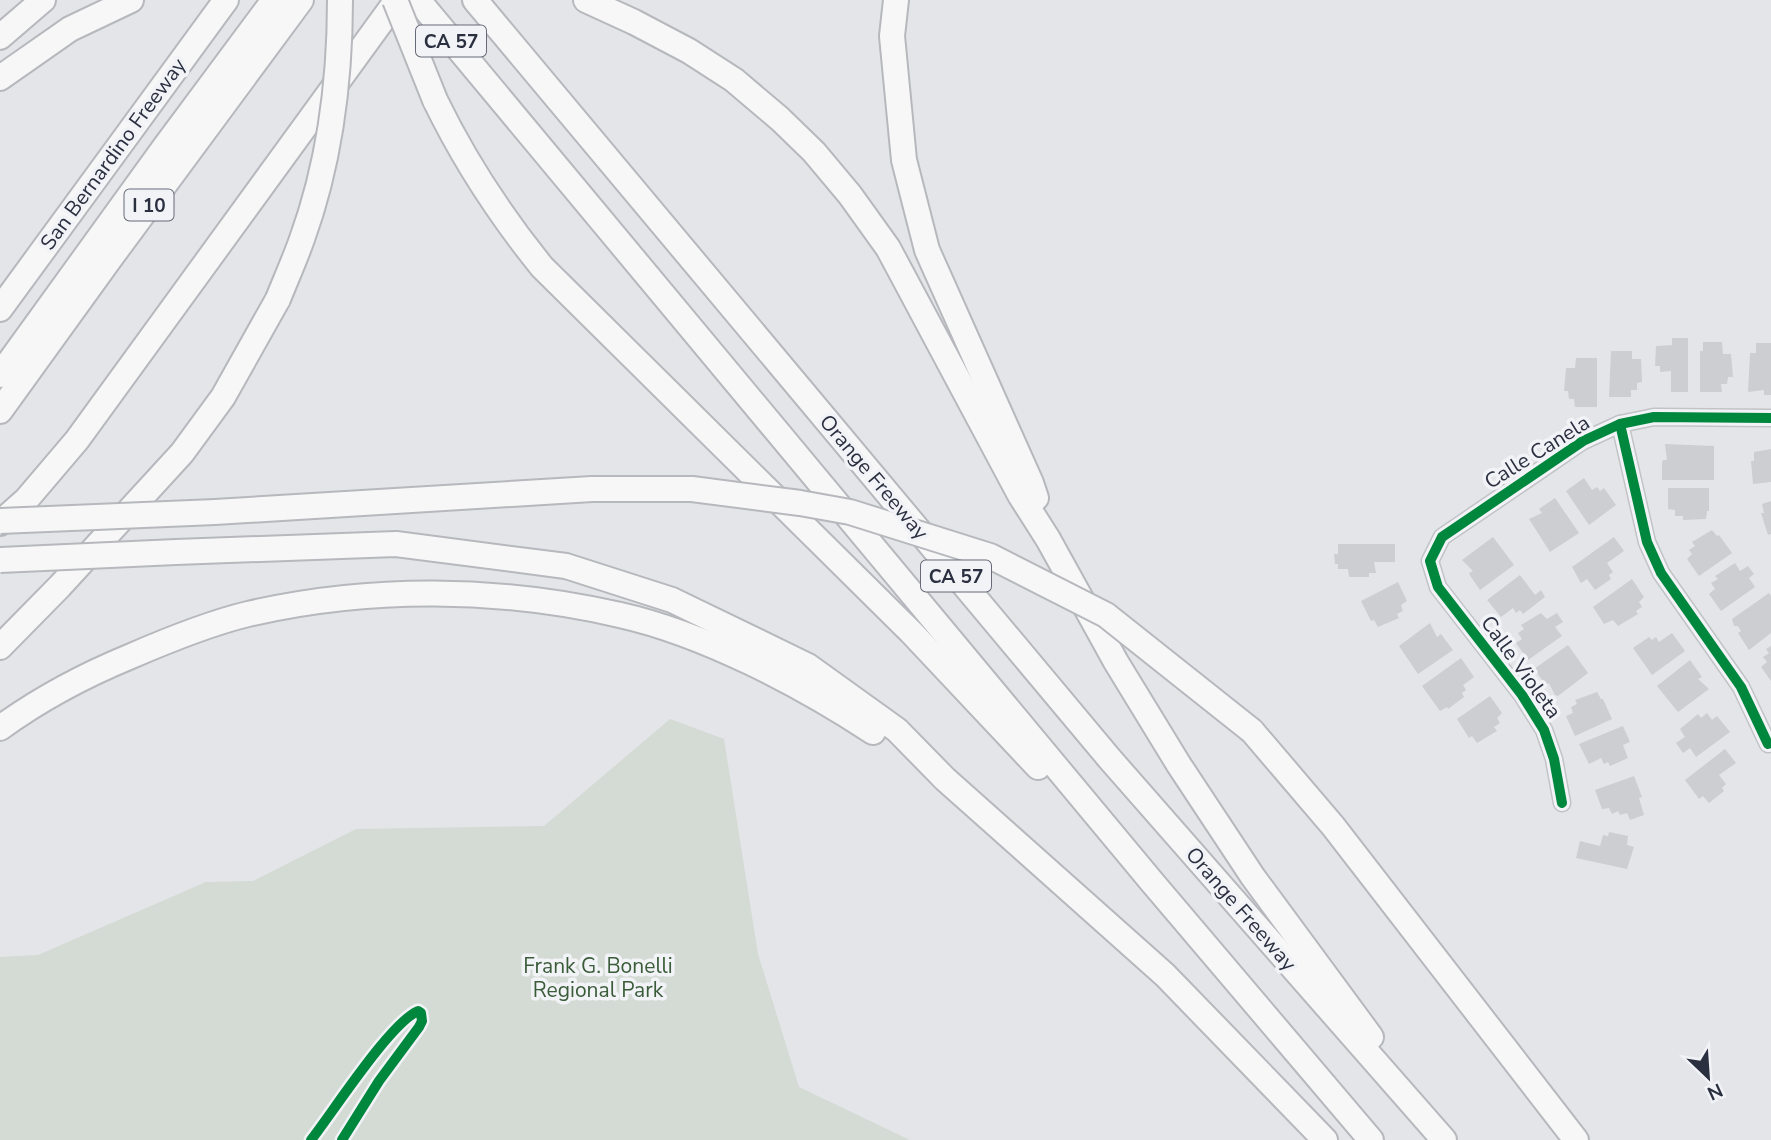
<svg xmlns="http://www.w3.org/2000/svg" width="1771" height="1140" viewBox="0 0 1771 1140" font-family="'Nunito Sans',sans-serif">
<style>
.green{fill:#d3dbd4}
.building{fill:#cdced2}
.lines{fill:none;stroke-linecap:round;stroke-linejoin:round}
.minor-casing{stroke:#c2c3c6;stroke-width:19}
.highway-casing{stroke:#b6b8bd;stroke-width:28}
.minor{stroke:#f3f3f5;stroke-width:16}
.highway{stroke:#f7f7f7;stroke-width:24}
.highway-bridge-casing{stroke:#b6b8bd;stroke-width:28;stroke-linecap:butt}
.highway-bridge{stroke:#f7f7f7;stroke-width:24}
.cycleway-casing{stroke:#f2f3f7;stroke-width:15}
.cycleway{stroke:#00873e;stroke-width:10}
.labels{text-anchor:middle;stroke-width:7;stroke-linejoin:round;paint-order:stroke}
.shield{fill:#f2f3f7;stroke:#676a78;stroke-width:2}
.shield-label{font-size:19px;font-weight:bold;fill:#2b3041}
.street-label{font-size:21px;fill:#2b3041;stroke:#f2f3f7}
.park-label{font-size:21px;fill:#3a5c39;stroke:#f2f3f7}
</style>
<rect width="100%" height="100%" fill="#e4e5e8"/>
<polygon class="green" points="670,719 724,739 758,954 799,1087 910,1140 0,1140 0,957 38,955 206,882 253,881 356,829 544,826"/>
<g class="building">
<polygon points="1672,338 1688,338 1688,392 1671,392 1671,371 1660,372 1660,366 1655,366 1656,346 1672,345"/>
<polygon points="1703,342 1722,342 1723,354 1731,354 1733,377 1728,377 1727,384 1721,384 1722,392 1700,392 1700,351 1703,351"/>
<polygon points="1756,343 1771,343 1771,395 1764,395 1764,390 1748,392 1750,353 1756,353"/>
<polygon points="1611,351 1632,351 1632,359 1641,359 1642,382 1637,383 1637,390 1631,390 1631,397 1609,397"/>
<polygon points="1576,358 1597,358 1597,407 1575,407 1574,399 1569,399 1568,391 1564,391 1566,368 1575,368"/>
<polygon points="1665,444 1714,446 1714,480 1662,480 1662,463 1663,460 1667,460"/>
<polygon points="1771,449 1771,482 1753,484 1751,461 1754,461 1754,452"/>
<polygon points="1584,478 1592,490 1597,487 1600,491 1604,488 1616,505 1589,525 1566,491"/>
<polygon points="1668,488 1709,488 1709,511 1707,511 1706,519 1683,520 1683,516 1675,516 1675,510 1668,509"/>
<polygon points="1555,498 1579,533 1550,552 1529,519 1542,513 1539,509"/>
<polygon points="1771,501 1771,534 1768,535 1761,513 1764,513 1762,504"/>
<polygon points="1712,530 1717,536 1719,535 1732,553 1699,576 1687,559 1692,554 1689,550 1695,546 1692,542"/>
<polygon points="1493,537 1514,565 1480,590 1471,577 1469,573 1473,571 1462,560"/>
<polygon points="1614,537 1624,551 1607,563 1613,572 1609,575 1611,579 1595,590 1587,579 1581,583 1572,567"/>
<polygon points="1338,544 1395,544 1395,562 1374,562 1376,573 1369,573 1369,577 1349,577 1348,569 1338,569 1338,564 1335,564 1334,554 1338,554"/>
<polygon points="1735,563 1740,571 1748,566 1754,574 1749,578 1755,587 1721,611 1709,594 1715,589 1711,583 1718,579 1715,576"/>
<polygon points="1520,575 1535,595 1541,590 1545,597 1523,614 1520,610 1516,613 1513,608 1501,617 1487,600"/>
<polygon points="1632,579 1644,597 1639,602 1642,607 1636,611 1638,614 1618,626 1613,620 1604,624 1593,607"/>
<polygon points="1398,582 1407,601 1401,605 1403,611 1397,614 1399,618 1378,627 1374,620 1371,621 1361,601"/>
<polygon points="1769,593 1771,596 1771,633 1749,650 1738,633 1741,631 1738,626 1734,626 1732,619"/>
<polygon points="1541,613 1547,619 1557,613 1563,622 1555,627 1562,636 1528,660 1516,643 1522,639 1518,633 1524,629 1521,625"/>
<polygon points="1430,623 1437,637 1441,634 1453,650 1418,674 1399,646"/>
<polygon points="1672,633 1685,651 1652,675 1633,648 1649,637 1652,640 1656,637 1659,642"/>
<polygon points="1568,645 1588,673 1558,696 1555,695 1549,683 1546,685 1534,669"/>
<polygon points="1771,646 1771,681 1761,667 1767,662 1763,657 1769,653 1766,649"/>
<polygon points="1461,658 1474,677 1463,685 1466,690 1462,693 1464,697 1448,709 1447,707 1440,711 1422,686"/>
<polygon points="1690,660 1702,677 1698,679 1709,689 1678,712 1657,686"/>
<polygon points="1597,692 1601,699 1603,699 1612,719 1575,736 1566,716 1573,713 1571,707 1577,704 1575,700"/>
<polygon points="1490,696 1502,713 1497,718 1500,723 1494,727 1497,731 1477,743 1472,736 1469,738 1457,719"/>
<polygon points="1707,713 1712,720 1717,716 1730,732 1696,757 1690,748 1683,753 1676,743 1685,737 1680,729 1698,714 1701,718"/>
<polygon points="1623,726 1630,742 1623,745 1628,758 1610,766 1608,762 1604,764 1601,758 1589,764 1579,744"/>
<polygon points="1725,749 1736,763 1719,775 1726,784 1722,788 1724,791 1709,803 1703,796 1699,799 1685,780"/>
<polygon points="1634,776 1642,797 1639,798 1644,815 1630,820 1627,813 1620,815 1618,811 1612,814 1609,808 1602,809 1595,790"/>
<polygon points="1609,832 1628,836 1627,845 1634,847 1627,869 1576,858 1580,841 1600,846 1603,835 1608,836"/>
</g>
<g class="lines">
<g class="minor-casing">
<g id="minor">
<polyline points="1620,424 1647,542 1661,573 1741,687 1768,744"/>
<polyline points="1562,803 1554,759 1544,730 1522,695 1438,587 1430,561 1442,537 1583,441 1620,424 1654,417 1771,418"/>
</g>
</g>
<g class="highway-casing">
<g id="highway">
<polyline points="418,0 1152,882 1371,1140"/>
<polyline points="475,0 1109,758 1444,1140"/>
<polyline points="586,0 634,22 689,51 734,80 780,119 814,152 850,195 888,248 1020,495 1048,539 1116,662 1179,765 1253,877 1371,1037"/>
<polyline points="896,0 892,36 904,160 927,250 1031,483 1036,498"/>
<polyline points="0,37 43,0"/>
<polyline points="0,78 70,29 131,0"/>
<path d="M435,100C464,160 500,215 542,267L911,632L1038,767"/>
<polyline points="0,309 226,0"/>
<polyline points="0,375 164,148 274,0"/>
<polyline points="0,411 109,260 301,0"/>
<polyline points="215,512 592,489 692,489"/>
<polyline points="0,523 26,500 77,440 397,0"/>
<polyline points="176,552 396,544 566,566 672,600 808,666 897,730 945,779 1165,975 1325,1140"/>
<polyline points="0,647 60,586 182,453 223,397 278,299"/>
<path d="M0,728C40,699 83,676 129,657C168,640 207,624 248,614C369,586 499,587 620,615C705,634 801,685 873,732"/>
<polyline points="1252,731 1333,826 1576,1140"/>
</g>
</g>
<use href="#minor" class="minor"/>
<use href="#highway" class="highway"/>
<g class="highway-bridge-casing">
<g id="highway-bridge">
<polyline points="395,0 435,100"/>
<path d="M278,299C286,279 295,259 302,239C330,162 340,81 340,0"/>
<polyline points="692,489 800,503 850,512 990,556 1106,615 1252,731"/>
<polyline points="0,521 215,512"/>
<polyline points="0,560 176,552"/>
</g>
</g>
<use href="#highway-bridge" class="highway-bridge"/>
<g class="cycleway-casing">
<g id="cycleway">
<polyline points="1620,424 1647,542 1661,573 1741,687 1768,744"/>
<polyline points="1562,803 1554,759 1544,730 1522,695 1438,587 1430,561 1442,537 1583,441 1620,424 1654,417 1771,418"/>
<path d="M311,1140C333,1112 390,1023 418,1011L421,1013L422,1021L419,1027L379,1081L342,1140"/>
</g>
</g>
<use href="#cycleway" class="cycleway"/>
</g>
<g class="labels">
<g class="shield">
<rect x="416" y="25.5" width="70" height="31" rx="5"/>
<rect x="124.5" y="189.5" width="49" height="31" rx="5"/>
<rect x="921" y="560.5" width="70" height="31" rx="5"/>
</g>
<g class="shield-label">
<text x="451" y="48">CA 57</text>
<text x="149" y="212">I 10</text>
<text x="956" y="583">CA 57</text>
</g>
<g class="street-label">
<text transform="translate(113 154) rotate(-54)" y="7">San Bernardino Freeway</text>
<text transform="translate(1537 452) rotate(-32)" y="7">Calle Canela</text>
<text transform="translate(874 477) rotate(50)" y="7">Orange Freeway</text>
<text transform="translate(1521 667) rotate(54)" y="7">Calle Violeta</text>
<text transform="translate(1241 909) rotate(49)" y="7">Orange Freeway</text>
</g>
<g class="park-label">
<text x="598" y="973">Frank G. Bonelli<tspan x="598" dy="24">Regional Park</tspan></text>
</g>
</g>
<g transform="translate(1708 1077) rotate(155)" stroke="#f2f3f7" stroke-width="5" paint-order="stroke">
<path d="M0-5L12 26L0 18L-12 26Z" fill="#2b3041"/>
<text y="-10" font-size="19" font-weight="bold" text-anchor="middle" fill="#2b3041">N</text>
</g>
</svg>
